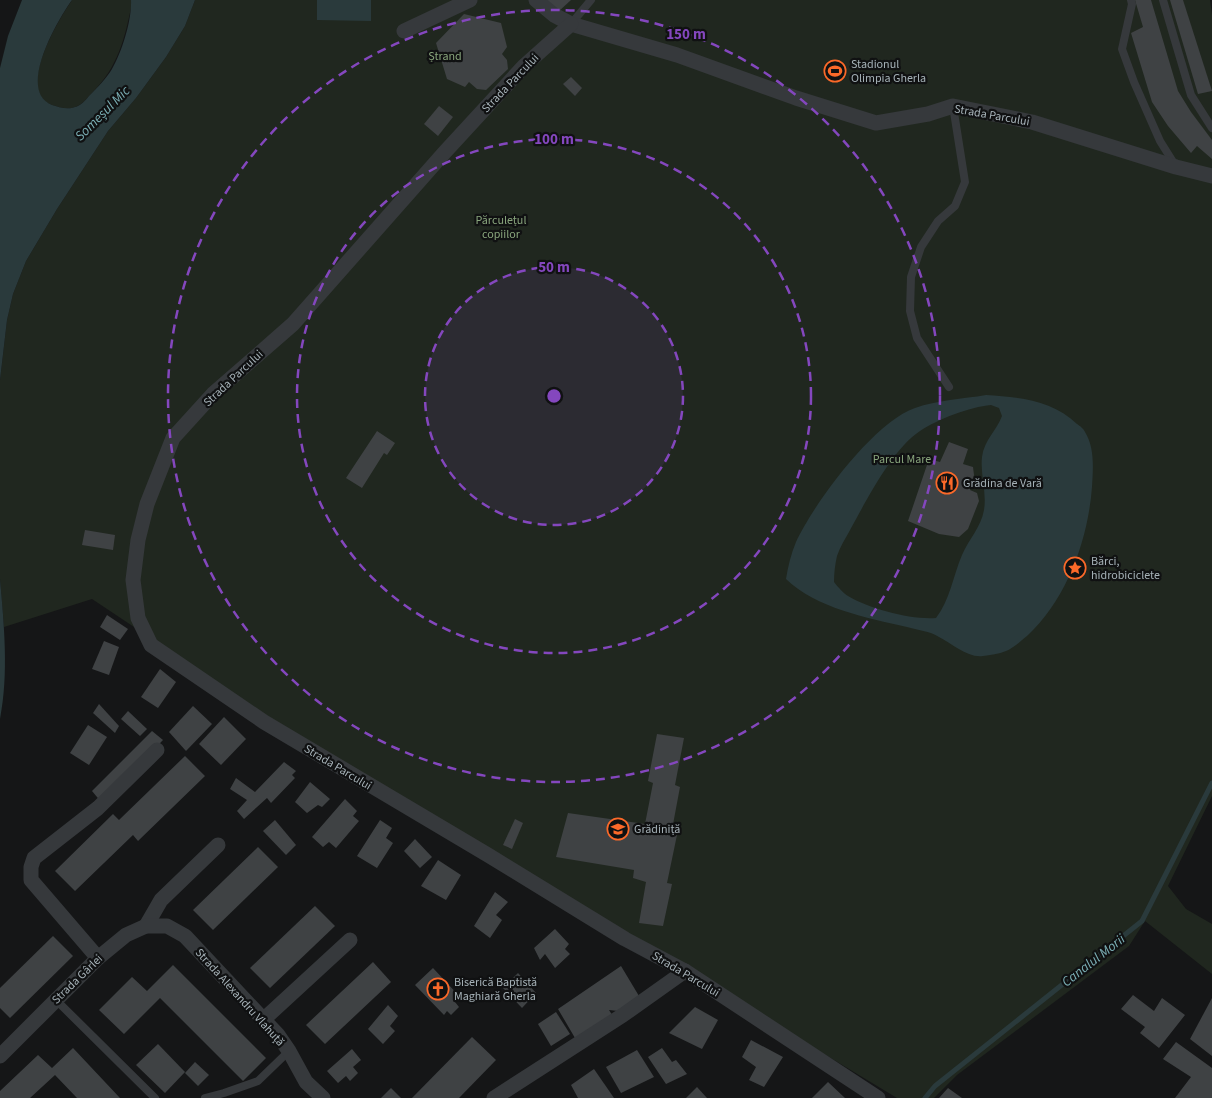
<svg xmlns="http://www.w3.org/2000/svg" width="1212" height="1098" viewBox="0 0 1212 1098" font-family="'Source Sans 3',sans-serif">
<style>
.green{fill:#20271f}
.water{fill:#2a3a3c;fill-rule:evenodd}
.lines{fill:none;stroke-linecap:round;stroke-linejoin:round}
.stream{stroke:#2a3a3c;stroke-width:5}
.building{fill:#3f4244}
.lane{stroke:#36393c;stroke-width:8}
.street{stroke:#36393c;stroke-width:15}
.ring{fill:none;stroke:#8447be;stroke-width:2.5;stroke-dasharray:9 6}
.labels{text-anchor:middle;stroke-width:4.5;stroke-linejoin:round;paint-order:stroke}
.park-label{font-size:12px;fill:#88a47c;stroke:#101112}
.poi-label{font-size:12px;fill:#a6b2b8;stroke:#101112;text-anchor:start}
.street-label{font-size:12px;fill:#a6b2b8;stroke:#101112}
.water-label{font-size:14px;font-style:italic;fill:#7bafb5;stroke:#101112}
.centre{fill:#8447be;stroke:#101112;stroke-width:2.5}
.ring-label{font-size:15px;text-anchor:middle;font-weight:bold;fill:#8447be;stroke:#101112;stroke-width:4.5;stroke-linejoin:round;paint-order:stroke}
</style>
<rect width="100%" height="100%" fill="#151617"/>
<g class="green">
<path d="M72,0H131L132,3C125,38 118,67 92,93C87,98 82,105 75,107C68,110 58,107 52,105C15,91 59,19 72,0Z"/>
<polygon points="195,0 1210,0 1212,15 1212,796 1168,886 1186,909 1212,924 1212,974 1145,921 1129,946 957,1075 934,1098 897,1098 290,731 92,599 4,627 0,579 0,380 7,320 13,294 26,261 57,209 108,131 136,98 166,57 185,26"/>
</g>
<g class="water">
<path d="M22,0H72C58,19 16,91 52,105C58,107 68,110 75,107C80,106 86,100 89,96C97,88 106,79 112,69C122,52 132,20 131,0H195L185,26L166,57L136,98L108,131L57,209L26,261L13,294L7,320L0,380V68L8,36Z"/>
<polygon points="317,0 371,0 371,21 317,20"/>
<path d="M986,395C1018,397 1052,400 1077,424C1080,426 1084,429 1085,432C1095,448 1093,469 1092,487C1088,540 1067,599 1027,636C1021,641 1013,648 1006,651C999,654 990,655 983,656C967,658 953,644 939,637C930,631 917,630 907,627C867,618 816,608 786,579C788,566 791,554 796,542C814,503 874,422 915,408C937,400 963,399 986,395ZM991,405L999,408L1002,416C997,430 984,440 982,457C980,474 987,493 984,510C981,527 969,539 962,555C953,576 950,600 936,618C911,620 870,609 848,596C843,593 838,587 834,582C834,573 835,565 837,556C840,547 845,539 849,532C865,503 892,449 920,431C938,419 970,407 991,405Z"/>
<path d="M0,579C4,625 9,673 0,719Z"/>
</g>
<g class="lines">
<polyline class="stream" points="925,1098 935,1086 1142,921 1212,783"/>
</g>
<g class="building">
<polygon points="545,0 571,0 558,12"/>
<polygon points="1135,0 1151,0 1178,91 1191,112 1212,140 1212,159 1197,146 1191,153 1168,126 1152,102 1131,33 1143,27"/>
<polygon points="1170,0 1183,0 1212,91 1198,94"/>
<polygon points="464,14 501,23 507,47 502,54 507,60 508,69 486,90 477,89 469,82 465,87 447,79 436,43"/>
<polygon points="571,77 582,88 575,96 563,84"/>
<polygon points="439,106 453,117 438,136 424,124"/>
<polygon points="377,431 395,443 387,455 384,453 362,488 346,478"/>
<polygon points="949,442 968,449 963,464 973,467 974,475 970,490 977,493 979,501 968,529 959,537 939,534 908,521 929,459 940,462"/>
<polygon points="85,530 115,535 113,550 82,545"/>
<polygon points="107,615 128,629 120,640 100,627"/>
<polygon points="104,641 119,647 109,675 92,669"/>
<polygon points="160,669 176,682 158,708 141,697"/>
<polygon points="99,704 119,726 115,733 93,713"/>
<polygon points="193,706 212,724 186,751 169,732"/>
<polygon points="128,711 147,729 140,736 121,719"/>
<polygon points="224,717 246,739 221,765 199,744"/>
<polygon points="88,725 107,737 89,765 70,753"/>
<polygon points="152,731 163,740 102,803 92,791"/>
<polygon points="657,734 684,738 675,785 680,787 671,835 677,835 667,883 672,884 663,926 639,923 646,882 633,878 634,870 556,857 568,813 645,824 653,783 648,781"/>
<polygon points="185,756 205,776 138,841 133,835 75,891 55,871 113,814 119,820"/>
<polygon points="284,762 296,771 292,775 295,778 271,803 267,798 244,819 237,811 247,800 230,789 236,778 255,792"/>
<polygon points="310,782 330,799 322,807 318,805 307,813 295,802"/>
<polygon points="345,799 357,811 353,816 359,821 336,848 329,842 323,847 312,837"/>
<polygon points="515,819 523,823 512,849 503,845"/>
<polygon points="275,820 296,845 286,855 263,831"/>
<polygon points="380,820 392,828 386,838 393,843 377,868 357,856"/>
<polygon points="415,839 432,857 420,868 404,851"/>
<polygon points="258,847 278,867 213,930 193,910"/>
<polygon points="438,860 461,875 446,900 421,886"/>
<polygon points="495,892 508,902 496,915 502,920 490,938 474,926"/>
<polygon points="315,906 335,926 270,988 250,968"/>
<polygon points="555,929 569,944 565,949 570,954 555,968 545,954 540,960 534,948"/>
<polygon points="53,936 73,956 10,1018 0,1008 0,988"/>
<polygon points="373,962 391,982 325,1044 306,1025"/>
<polygon points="173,965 266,1058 243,1081 160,998 124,1034 99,1010 132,977 147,991"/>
<polygon points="621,966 639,996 618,1011 609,1010 614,1018 575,1038 558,1009"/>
<polygon points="433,968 460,997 455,1002 459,1007 451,1015 447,1011 444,1015 415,985"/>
<polygon points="518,973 536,993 522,1008 503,988"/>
<polygon points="1133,995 1154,1011 1162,998 1185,1015 1159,1048 1140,1033 1145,1027 1121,1009"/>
<polygon points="1212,998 1212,1056 1190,1039"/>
<polygon points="388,1005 398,1016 390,1026 395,1031 383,1044 368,1029"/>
<polygon points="695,1007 718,1020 702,1049 669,1033"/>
<polygon points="556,1012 570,1034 551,1046 538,1024"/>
<polygon points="472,1037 496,1060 459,1098 412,1098"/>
<polygon points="751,1040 783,1057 764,1087 749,1080 756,1067 742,1057"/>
<polygon points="1176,1042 1212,1068 1212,1098 1175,1098 1191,1077 1163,1059"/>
<polygon points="158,1044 185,1072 165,1093 136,1065"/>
<polygon points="73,1048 120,1098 77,1098 55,1075 30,1098 0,1098 0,1091 38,1055 52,1068"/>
<polygon points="662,1048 672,1062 676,1060 687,1074 666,1084 648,1057"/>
<polygon points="352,1049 361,1060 353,1067 358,1073 350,1081 346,1076 338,1083 327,1071"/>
<polygon points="637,1050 654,1077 621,1093 606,1067"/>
<polygon points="195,1062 209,1075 198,1086 185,1073"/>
<polygon points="594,1069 614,1098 578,1098 571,1085"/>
<polygon points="828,1082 845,1098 812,1098"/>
<polygon points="697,1087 707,1098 686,1098"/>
<polygon points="391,1088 401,1098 381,1098"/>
<polygon points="948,1088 962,1098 939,1098"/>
</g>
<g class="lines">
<g class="lane">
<polyline points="1131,0 1132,4 1122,49 1134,82 1160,141 1175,165"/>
<polyline points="1163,0 1191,95 1212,128"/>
<polyline points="571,24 591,0"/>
<polyline points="949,387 917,338 910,311 911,277 921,247 938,221 955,206 965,182 953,106"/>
<polyline points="56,1000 155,1098"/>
<polyline points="205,1098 224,1093 258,1081 289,1051"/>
</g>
<g class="street">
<polyline points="536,0 554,15 571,24 677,55 796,98 876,123 928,114 953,106 1032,122 1176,167 1212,176"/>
<polyline points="571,24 524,66 444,153 293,324 213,394 173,438 147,504 138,540 133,580 138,618 151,645 264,722 488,855 625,939 685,971 878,1098"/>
<polyline points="404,31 470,0"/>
<polyline points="146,926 161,900 218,845"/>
<polyline points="98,958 31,880 31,867 34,858 98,808 157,750"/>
<polyline points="263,1020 350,940"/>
<polyline points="0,1056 98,958 126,935 146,926 167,926 185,936 278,1035 289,1051 306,1082 323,1098"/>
<polyline points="494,1098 623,1015 685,971"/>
</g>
</g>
<circle cx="554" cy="396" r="129" fill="#8447be" fill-opacity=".12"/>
<g class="ring">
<circle cx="554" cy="396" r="129"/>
<circle cx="554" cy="396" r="257"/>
<circle cx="554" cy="396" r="386"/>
</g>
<defs>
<g id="stadium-ring" transform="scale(1.125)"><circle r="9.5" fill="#101112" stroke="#fb6929" stroke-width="1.5"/><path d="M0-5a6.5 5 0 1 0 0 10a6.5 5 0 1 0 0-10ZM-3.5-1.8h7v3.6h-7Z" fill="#fb6929"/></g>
<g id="restaurant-ring" transform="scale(1.125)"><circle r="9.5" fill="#101112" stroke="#fb6929" stroke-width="1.5"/><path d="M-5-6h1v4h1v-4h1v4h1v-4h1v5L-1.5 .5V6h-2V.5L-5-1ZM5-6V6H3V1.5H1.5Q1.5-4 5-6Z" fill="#fb6929"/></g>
<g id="sight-ring" transform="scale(1.125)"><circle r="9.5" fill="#101112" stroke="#fb6929" stroke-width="1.5"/><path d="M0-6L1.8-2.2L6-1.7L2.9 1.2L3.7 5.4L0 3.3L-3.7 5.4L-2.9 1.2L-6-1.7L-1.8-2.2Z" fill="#fb6929"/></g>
<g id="school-ring" transform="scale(1.125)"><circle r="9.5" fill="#101112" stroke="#fb6929" stroke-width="1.5"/><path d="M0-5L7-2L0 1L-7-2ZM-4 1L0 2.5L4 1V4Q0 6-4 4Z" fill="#fb6929"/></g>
<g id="church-ring" transform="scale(1.125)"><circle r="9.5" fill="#101112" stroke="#fb6929" stroke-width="1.5"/><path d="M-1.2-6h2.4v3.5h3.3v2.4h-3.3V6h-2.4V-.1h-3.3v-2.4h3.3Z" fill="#fb6929"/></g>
</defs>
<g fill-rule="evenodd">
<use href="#stadium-ring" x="835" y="71"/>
<use href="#restaurant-ring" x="947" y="483"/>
<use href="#sight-ring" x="1075" y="568"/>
<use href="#school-ring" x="618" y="829"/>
<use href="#church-ring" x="438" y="989"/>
</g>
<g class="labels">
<g class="park-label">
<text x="445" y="60">Ștrand</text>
<text x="501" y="224">Părculețul<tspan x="501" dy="14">copiilor</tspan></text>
<text x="902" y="463">Parcul Mare</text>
</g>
<g class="poi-label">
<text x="851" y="68">Stadionul<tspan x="851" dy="14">Olimpia Gherla</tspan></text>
<text x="963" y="487">Grădina de Vară</text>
<text x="1091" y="565">Bărci,<tspan x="1091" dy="14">hidrobiciclete</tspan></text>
<text x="634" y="833">Grădiniță</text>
<text x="454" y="986">Biserică Baptistă<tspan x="454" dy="14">Maghiară Gherla</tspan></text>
</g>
<g class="street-label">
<text transform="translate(510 83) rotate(-46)" y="4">Strada Parcului</text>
<text transform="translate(992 115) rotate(10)" y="4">Strada Parcului</text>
<text transform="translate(233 378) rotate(-43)" y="4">Strada Parcului</text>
<text transform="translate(338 767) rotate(31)" y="4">Strada Parcului</text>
<text transform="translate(686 974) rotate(31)" y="4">Strada Parcului</text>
<text transform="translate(77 979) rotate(-44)" y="4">Strada Gârlei</text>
<text transform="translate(240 997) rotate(48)" y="4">Strada Alexandru Vlahuță</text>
</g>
<g class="water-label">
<text transform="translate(102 113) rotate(-45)" y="5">Someșul Mic</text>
<text transform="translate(1093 960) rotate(-38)" y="5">Canalul Morii</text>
</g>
</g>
<circle cx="554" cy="396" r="8" class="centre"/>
<g class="ring-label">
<text x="686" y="39">150 m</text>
<text x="554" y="144">100 m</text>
<text x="554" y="272">50 m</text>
</g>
</svg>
